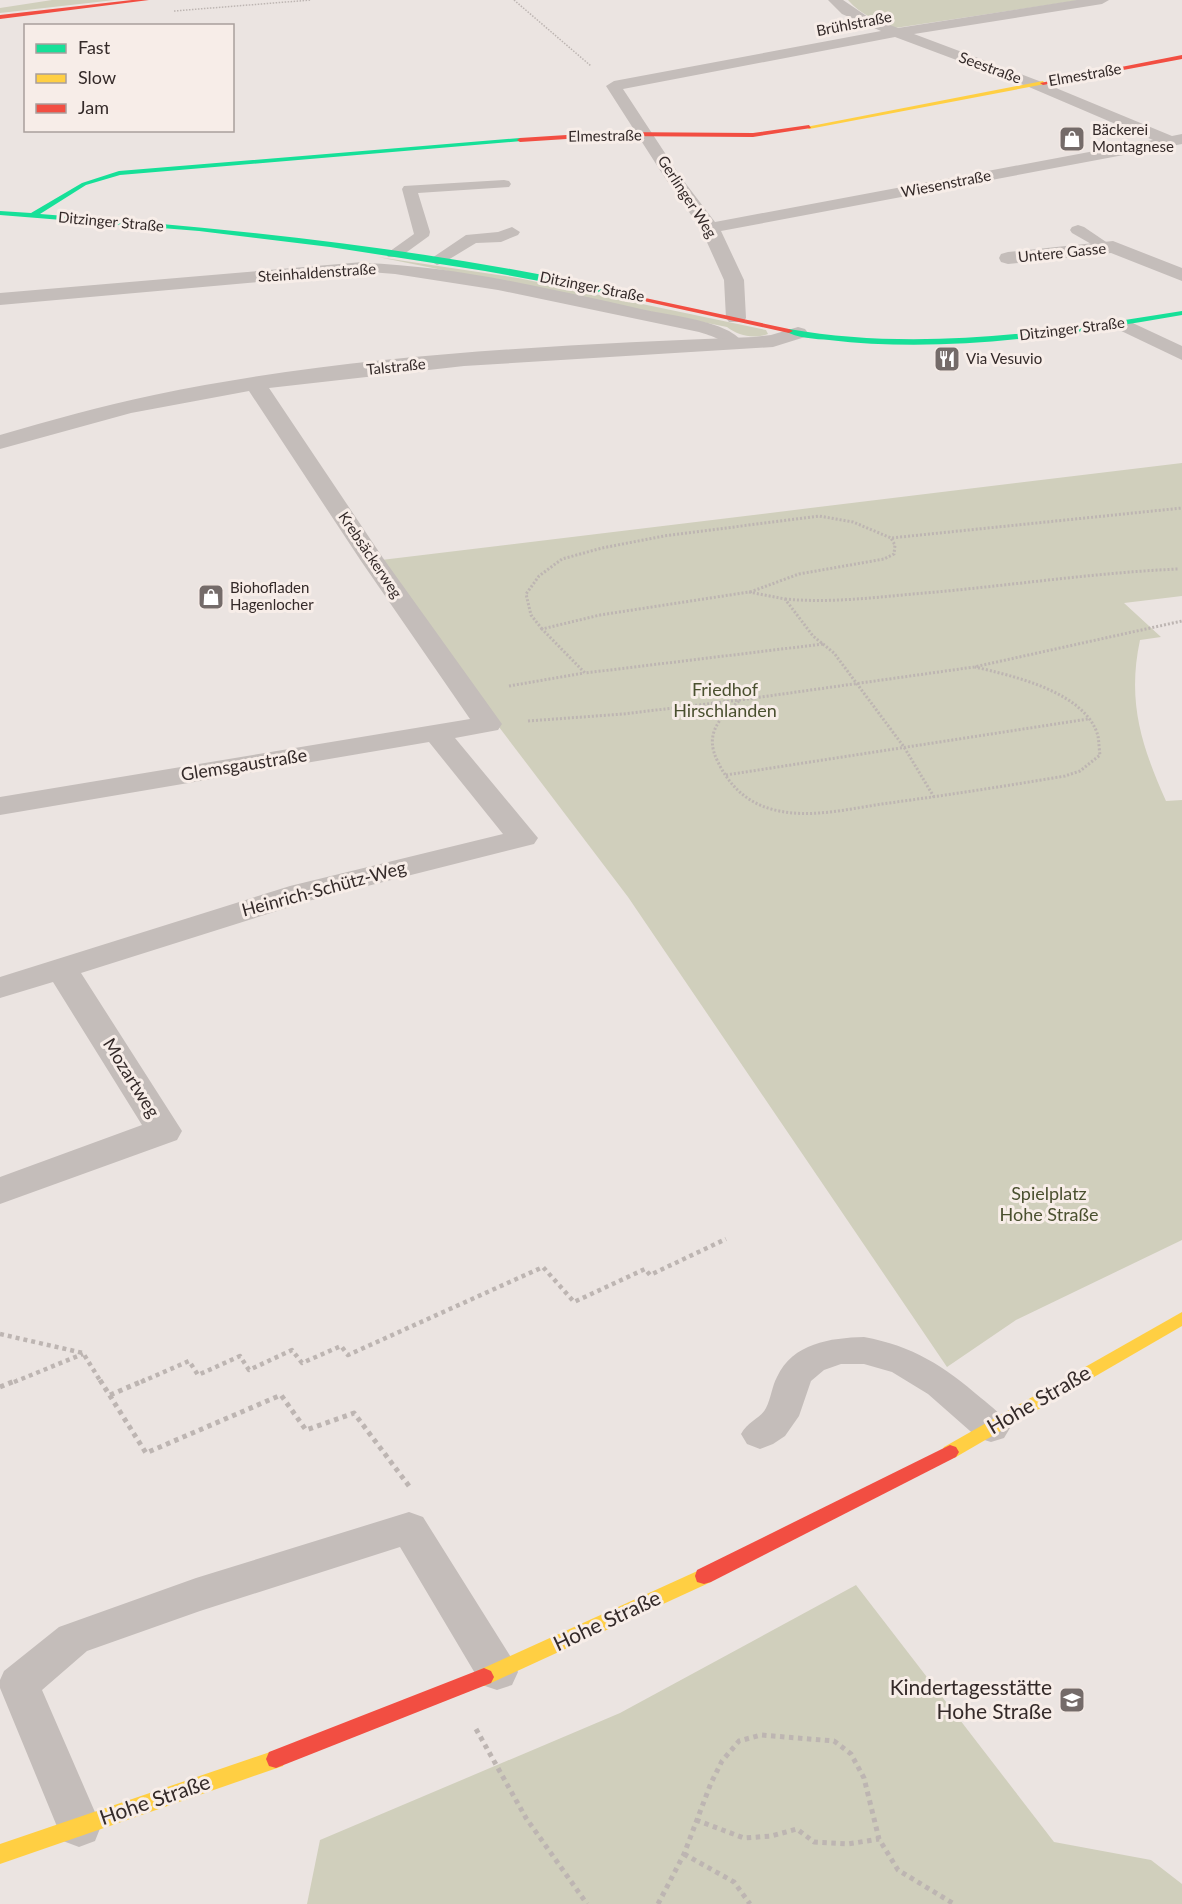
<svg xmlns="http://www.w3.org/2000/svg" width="1182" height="1904" viewBox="0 0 1182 1904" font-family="Lato,sans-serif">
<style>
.green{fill:#d0cfbc}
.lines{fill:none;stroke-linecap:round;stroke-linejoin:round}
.path-far3{stroke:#bdb5b2;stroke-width:1.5;stroke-dasharray:1.5 1.5;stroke-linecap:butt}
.path-far2{stroke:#bdb5b2;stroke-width:3;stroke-dasharray:2 2;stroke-linecap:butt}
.path-far1{stroke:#bdb5b2;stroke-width:4.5;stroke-dasharray:4 4;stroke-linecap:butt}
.path{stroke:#bdb5b2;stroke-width:5;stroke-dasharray:4.5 4.5;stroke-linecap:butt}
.lane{fill:#c4bdba;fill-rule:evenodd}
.street{fill:#c4bdba;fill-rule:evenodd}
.fast{fill:#16e098;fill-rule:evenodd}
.slow{fill:#ffcf43;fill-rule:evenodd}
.jam{fill:#f24e42;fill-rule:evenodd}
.labels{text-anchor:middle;stroke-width:6;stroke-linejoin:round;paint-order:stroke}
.far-street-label{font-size:15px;fill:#342a29;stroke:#f7ede8}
.far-poi-label{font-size:15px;fill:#342a29;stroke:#f7ede8;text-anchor:start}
.park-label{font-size:18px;fill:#4a502f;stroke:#f7ede8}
.street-label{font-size:18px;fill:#342a29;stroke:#f7ede8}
.near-street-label{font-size:21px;fill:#342a29;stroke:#f7ede8}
.near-poi-label{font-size:21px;fill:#342a29;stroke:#f7ede8;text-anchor:end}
</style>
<rect width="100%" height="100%" fill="#ebe4e1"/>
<g class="green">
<polygon points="52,0 115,0 0,13 0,8"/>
<path d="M848,0H1081L895,28C877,21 861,15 848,0Z"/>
<path d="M378,257L518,278L766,330L768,334C753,339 739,336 727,327Z"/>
<path d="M1182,463V596L1124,603L1161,637L1140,640C1127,701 1141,745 1166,801L1182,800V1240L1016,1320L947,1367L628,897L373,561Z"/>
<polygon points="856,1585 1054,1842 1151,1860 1182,1884 1182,1904 307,1904 320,1840 620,1713"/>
</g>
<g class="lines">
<g class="path-far3">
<polyline points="514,0 591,66"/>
<polyline points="174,11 311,0"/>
</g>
<g class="path-far2">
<polygon points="749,592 785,599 813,636 823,644 585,673 542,629 600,615"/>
<polyline points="750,592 799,574 884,559 894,554 895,545 891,538"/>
<path d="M785,599C828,603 870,598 913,594C1001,587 1089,573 1178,569"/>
<polyline points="542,629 531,615 526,594 539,576 562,559 602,548 664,536 819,516 853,522 891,538 1182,508"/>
<polyline points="823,644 834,653 904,747 934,797"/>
<polyline points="509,686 584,673"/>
<path d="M739,701C718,719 704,735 718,762C729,785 746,802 771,809C809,820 851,808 889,803C948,795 1006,786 1065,776L1080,771L1100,755C1099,749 1099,742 1098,736C1086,692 1013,676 975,667"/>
<polyline points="528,721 623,714 740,700 974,667 1182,621"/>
<polyline points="726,775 1088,719"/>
</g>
<g class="path-far1">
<polyline points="0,1334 83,1353 101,1382"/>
<polyline points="14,1382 83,1354"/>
<polyline points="141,1382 189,1361 198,1375 240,1356 249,1370 292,1350 302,1363 341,1346 348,1355 543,1267 574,1302 645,1269 650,1275 726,1239"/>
</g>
<g class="path">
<polyline points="100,1380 146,1453 281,1395 306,1430 354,1413 409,1486"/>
<polyline points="0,1387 17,1380"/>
<polyline points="110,1395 145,1380"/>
<polyline points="476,1729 526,1818 587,1904"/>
<polyline points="696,1820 744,1838 771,1836 797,1829 814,1842 848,1844 879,1839"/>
<polyline points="684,1854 734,1882 750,1904"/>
<polyline points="658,1904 684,1854 711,1783 722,1761 739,1741 761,1735 834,1741 851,1754 864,1778 879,1839 898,1870 954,1904"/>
</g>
<g class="lane">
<polygon points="504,180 509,181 511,184 509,187 418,193 430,232 429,236 400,257 388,257 386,254 414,234 402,189 404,186"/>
<polygon points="1078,225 1084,227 1115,248 1107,253 1072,233 1070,230 1072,227"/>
<polygon points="512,227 520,232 518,235 501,242 476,243 443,263 437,265 429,260 466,235 498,232"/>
<path d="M363,263C456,266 550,289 641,309C669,315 703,318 729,331C734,334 740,338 743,343L740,347C729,349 727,344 718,339C713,336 705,334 699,332L498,290L395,274L357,271L355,268L357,265Z"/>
<path d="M864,1337C913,1346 944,1366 981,1398C992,1407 1003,1415 1010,1428L1004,1438L991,1442L978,1438L928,1394L892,1372L864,1364H841L824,1370L811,1381L799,1416L785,1436L773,1444L760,1449L747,1444L741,1434C748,1421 761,1418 766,1408C771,1398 772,1386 777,1377C793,1343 830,1338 864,1337Z"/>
<polygon points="409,1512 423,1517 512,1659 518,1672 512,1685 497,1690 482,1685 400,1547 200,1611 87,1651 42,1690 101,1826 95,1841 79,1847 63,1841 0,1688 0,1680 4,1671 59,1627 196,1578"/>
</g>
<g class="street">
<path d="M828,0H843L868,17L898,28L1077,0H1109L1102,4L914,34L1039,81L1172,136L1182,134V144L721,231L744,280L746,318L743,322H729L726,318L724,280L701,229L665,178L606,86L614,81L881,31L842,14ZM895,37L1029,87L1153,140L715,222L680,176L623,89Z"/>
<polygon points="1113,241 1182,268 1182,281 1111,253 1008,264 1001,262 999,258 1001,254 1008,252"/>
<polygon points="363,262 370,264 372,268 370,272 0,305 0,293"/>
<polygon points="1122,318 1182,346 1182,360 1115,328 1112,324 1115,320"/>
<path d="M798,327L805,329L808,333L805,337L773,347L464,366L269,388L383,558L502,724L498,730L455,738L538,838L534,844L312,900L81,973L182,1131L177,1140L0,1204V1177L142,1125L53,982L0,998V977L290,886L503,834L429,742L0,815V797L470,719L361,561L249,391L131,413L0,449V435C51,420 102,406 154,395C351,354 554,345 754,337L771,335Z"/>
</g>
<g class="fast">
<path d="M520,138L522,141L120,175L86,185L40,214C242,229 444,250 642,296V300L485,271L330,247L199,231L0,215V211L31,213L82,183L119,171Z"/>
<path d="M1182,311V315C1067,335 946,354 829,340C816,339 796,338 785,331L789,329C919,352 1053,332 1182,311Z"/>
</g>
<g class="slow">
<polygon points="1043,81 1045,84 809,129 806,127"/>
<polygon points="1182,1312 1182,1326 956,1457 950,1459 944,1457 941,1452 944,1447"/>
<polygon points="704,1568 711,1570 713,1576 711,1582 491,1683 484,1686 477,1683 474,1677 477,1671"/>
<polygon points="276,1750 283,1752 286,1759 283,1766 0,1864 0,1844"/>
</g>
<g class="jam">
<polygon points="132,0 149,0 0,19 0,15"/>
<polygon points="1182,55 1182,59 1043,85 1040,83"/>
<polygon points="809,125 811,128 753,137 613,136 520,142 517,140 520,138 613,132 753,133"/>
<polygon points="636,296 789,329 793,331 789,333 639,300 636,300"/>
<polygon points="950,1445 956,1447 959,1452 956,1457 711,1582 704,1584 697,1582 695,1576 697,1570"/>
<polygon points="484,1668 491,1671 494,1677 491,1683 276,1768 269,1766 266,1759 269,1752"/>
</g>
</g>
<defs>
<g id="shop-square" transform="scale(1.35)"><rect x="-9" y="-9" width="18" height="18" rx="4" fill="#746b69" stroke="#f7ede8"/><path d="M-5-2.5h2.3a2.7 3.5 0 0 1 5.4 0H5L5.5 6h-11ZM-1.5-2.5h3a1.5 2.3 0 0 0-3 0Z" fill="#fff"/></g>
<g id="restaurant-square" transform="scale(1.35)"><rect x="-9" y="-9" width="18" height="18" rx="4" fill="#746b69" stroke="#f7ede8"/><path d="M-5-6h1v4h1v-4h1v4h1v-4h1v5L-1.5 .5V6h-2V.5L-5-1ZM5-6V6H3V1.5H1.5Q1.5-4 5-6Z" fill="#fff"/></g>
<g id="school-square" transform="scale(1.35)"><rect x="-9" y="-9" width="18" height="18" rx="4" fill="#746b69" stroke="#f7ede8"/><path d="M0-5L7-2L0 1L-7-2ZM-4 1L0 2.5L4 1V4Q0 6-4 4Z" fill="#fff"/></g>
</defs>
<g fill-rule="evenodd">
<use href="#shop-square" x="1072" y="139"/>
<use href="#restaurant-square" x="947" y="359"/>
<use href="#shop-square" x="211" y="597"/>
<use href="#school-square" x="1072" y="1700"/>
</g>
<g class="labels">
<g class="far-street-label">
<text transform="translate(854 24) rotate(-11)" y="5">Brühlstraße</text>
<text transform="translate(990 68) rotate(20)" y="5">Seestraße</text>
<text transform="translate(1085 75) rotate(-10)" y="5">Elmestraße</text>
<text transform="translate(605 136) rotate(-1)" y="5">Elmestraße</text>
<text transform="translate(946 184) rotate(-11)" y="5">Wiesenstraße</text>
<text transform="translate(687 197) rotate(57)" y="5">Gerlinger Weg</text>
<text transform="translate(111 222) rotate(5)" y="5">Ditzinger Straße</text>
<text transform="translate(1062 253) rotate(-6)" y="5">Untere Gasse</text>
<text transform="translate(317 273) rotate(-4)" y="5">Steinhaldenstraße</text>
<text transform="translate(592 287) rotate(11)" y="5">Ditzinger Straße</text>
<text transform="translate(1072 329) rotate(-7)" y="5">Ditzinger Straße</text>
<text transform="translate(396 367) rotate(-6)" y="5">Talstraße</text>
<text transform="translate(370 555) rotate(56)" y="5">Krebsäckerweg</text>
</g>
<g class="far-poi-label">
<text x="1092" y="135">Bäckerei<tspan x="1092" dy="17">Montagnese</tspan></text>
<text x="966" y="364">Via Vesuvio</text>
<text x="230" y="593">Biohofladen<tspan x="230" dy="17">Hagenlocher</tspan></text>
</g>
<g class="park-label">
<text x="725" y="696">Friedhof<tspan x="725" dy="21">Hirschlanden</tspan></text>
<text x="1049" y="1200">Spielplatz<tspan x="1049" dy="21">Hohe Straße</tspan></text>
</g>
<g class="street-label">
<text transform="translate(244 765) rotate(-9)" y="6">Glemsgaustraße</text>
<text transform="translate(324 889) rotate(-15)" y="6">Heinrich-Schütz-Weg</text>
<text transform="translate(131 1078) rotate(58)" y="6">Mozartweg</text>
</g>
<g class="near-street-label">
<text transform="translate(1039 1400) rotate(-30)" y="7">Hohe Straße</text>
<text transform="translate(607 1621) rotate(-25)" y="7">Hohe Straße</text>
<text transform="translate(155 1800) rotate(-19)" y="7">Hohe Straße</text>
</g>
<g class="near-poi-label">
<text x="1052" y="1695">Kindertagesstätte<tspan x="1052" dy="24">Hohe Straße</tspan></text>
</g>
</g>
<rect x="24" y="24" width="210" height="108" fill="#f7ede8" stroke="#a99f9c" stroke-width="1.5"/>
<rect x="36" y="44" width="30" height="9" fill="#16e098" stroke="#a99f9c" stroke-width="1.5"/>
<text x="78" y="54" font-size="18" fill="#342a29">Fast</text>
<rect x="36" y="74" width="30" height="9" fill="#ffcf43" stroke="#a99f9c" stroke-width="1.5"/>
<text x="78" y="84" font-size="18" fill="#342a29">Slow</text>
<rect x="36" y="104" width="30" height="9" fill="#f24e42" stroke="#a99f9c" stroke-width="1.5"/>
<text x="78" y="114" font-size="18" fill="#342a29">Jam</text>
</svg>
